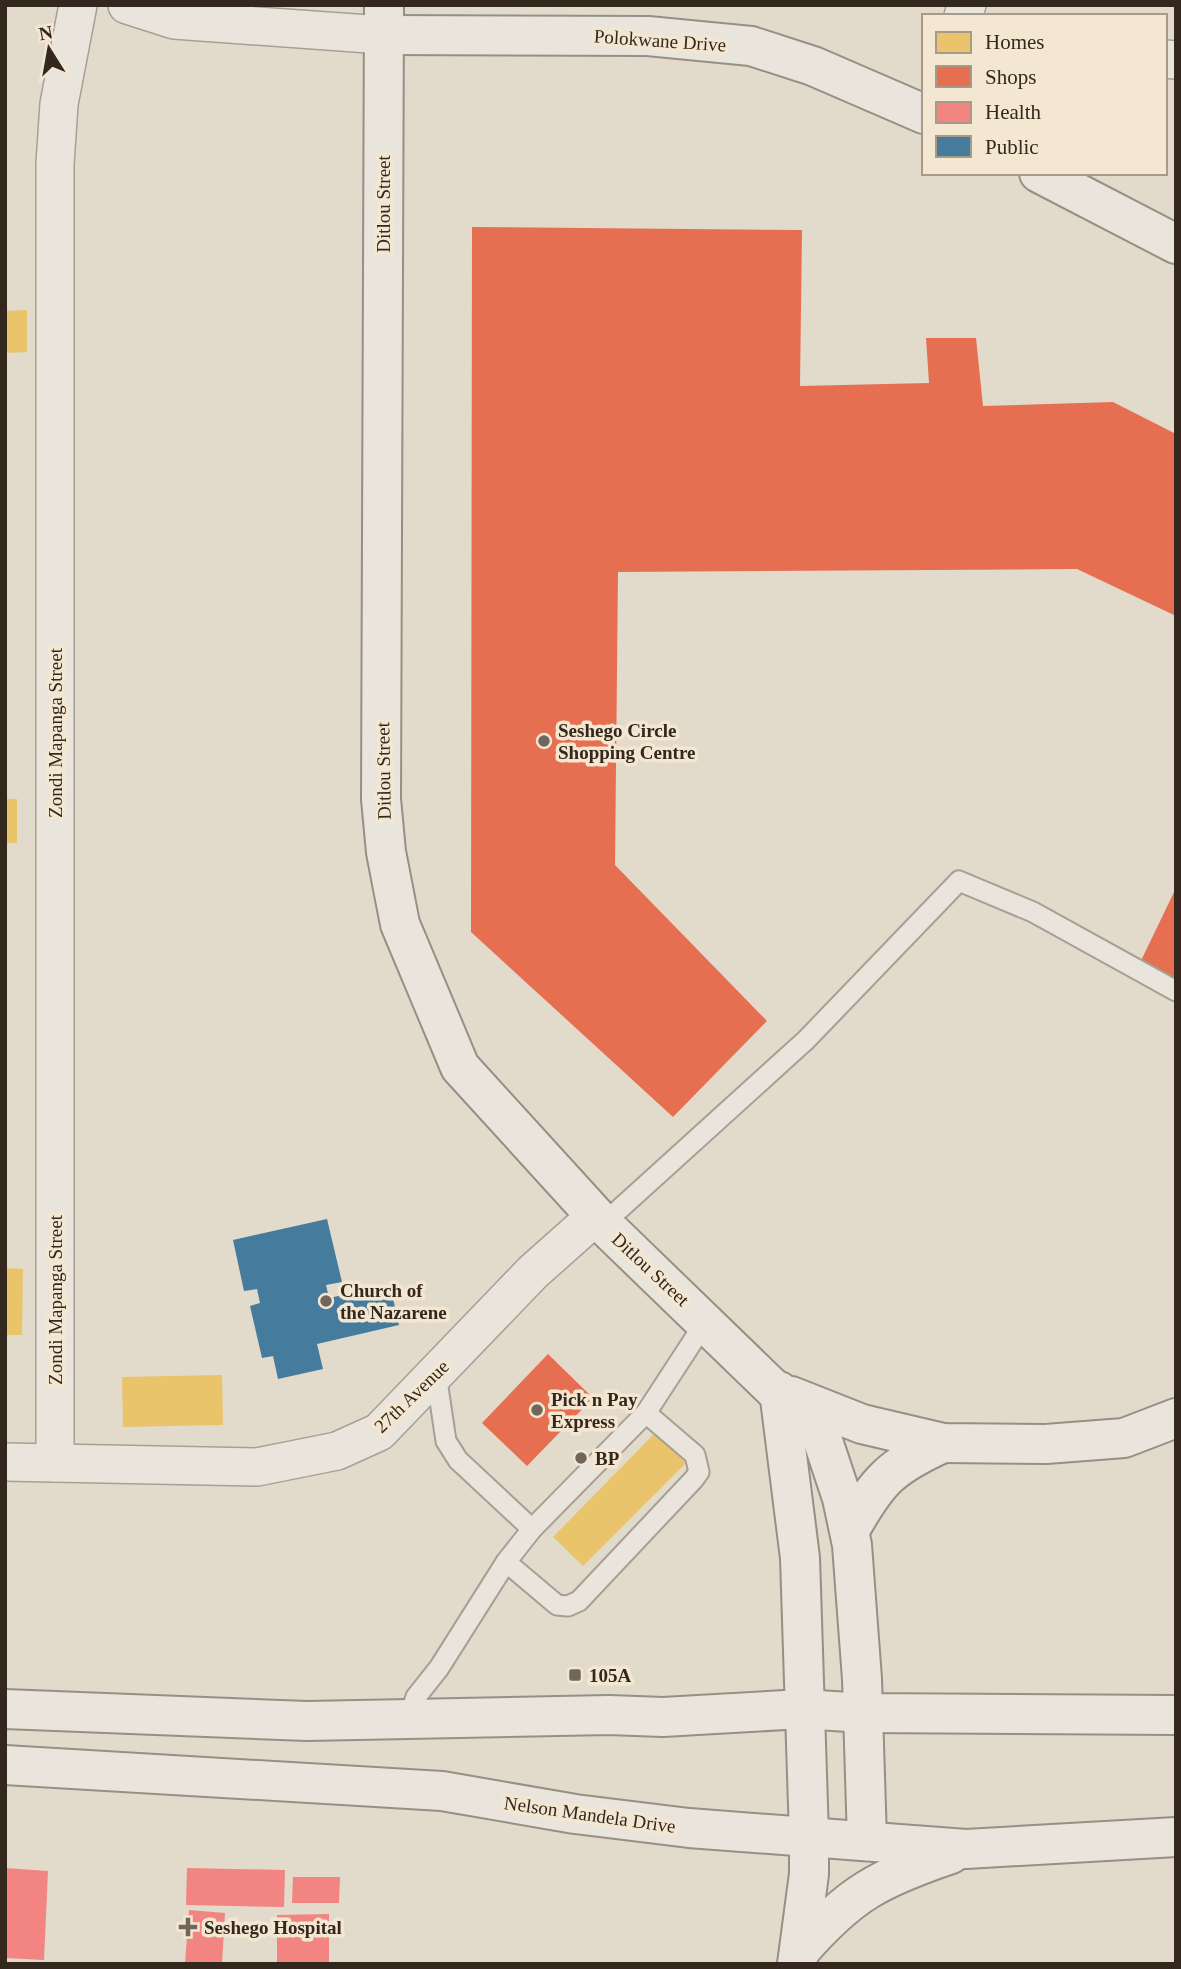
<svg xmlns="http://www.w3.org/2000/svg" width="1181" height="1969" viewBox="0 0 1181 1969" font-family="Georgia,serif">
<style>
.homes{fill:#e9c46a}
.shops{fill:#e76f51}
.health{fill:#f28482}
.public{fill:#457b9d}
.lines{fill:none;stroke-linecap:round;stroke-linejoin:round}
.lane-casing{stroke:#a79f95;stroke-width:23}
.street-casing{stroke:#a79f95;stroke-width:40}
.secondary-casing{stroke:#968f85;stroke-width:42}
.lane{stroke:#eae5dc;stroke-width:19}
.street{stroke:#eae5dc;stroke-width:37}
.secondary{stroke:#eae5dc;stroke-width:38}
.poi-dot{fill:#71665b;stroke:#f3e7d1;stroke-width:2.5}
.labels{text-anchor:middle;stroke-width:7;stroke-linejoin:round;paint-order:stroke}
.street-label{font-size:19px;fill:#34271e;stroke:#f3e7d1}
.poi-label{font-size:19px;font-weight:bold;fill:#34271e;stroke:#f3e7d1;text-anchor:start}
</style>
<rect width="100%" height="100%" fill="#e2dacb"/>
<g class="homes">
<polygon points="27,310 27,352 5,353 5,311"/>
<rect x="5" y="799" width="12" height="44"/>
<polygon points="5,1268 23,1269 22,1335 5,1335"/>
<polygon points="222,1375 223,1425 123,1427 122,1377"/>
<polygon points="655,1433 686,1463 583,1566 553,1537"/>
</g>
<g class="shops">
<polygon points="472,227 802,230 800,386 929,383 926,338 976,338 983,406 1113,402 1176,434 1176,616 1077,569 618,572 615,865 767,1021 673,1117 471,932"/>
<polygon points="1176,888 1176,988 1137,969"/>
<polygon points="548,1354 593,1398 527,1466 482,1423"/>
</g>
<g class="health">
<polygon points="5,1868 48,1871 44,1960 5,1958"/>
<polygon points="187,1868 285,1870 284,1907 186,1905"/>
<polygon points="293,1877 340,1877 339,1903 292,1903"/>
<polygon points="189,1910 225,1913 222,1964 185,1964"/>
<polygon points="329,1914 329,1964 277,1964 277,1915"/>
</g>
<polygon class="public" points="327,1219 342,1282 326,1285 329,1298 390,1285 399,1325 317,1344 323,1369 278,1379 273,1356 262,1358 250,1306 260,1303 257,1289 244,1291 233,1240"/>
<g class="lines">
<g class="lane-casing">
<g id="lane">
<polyline points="603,1224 806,1040 959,881 1033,912 1176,991"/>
<polyline points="436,1374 446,1441 458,1460 532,1529"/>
<polyline points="506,1562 557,1605 568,1606 579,1601 694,1479 699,1472 695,1455 646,1413"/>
<polyline points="408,1719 416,1697 439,1668 506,1562 532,1529 646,1413 706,1321"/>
</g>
</g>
<g class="street-casing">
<g id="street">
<polyline points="127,5 174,20 383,35"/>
<polyline points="963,16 967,5"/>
<polyline points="1165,59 1176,60"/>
<polyline points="5,1462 257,1467 337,1451 379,1432 533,1272 596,1216"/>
<polyline points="55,1463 55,164 59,104 78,5"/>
</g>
</g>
<g class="secondary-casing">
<g id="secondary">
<polyline points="384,5 381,799 386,852 400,924 460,1067 603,1224 821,1435 842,1498 852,1545 862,1679 867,1841"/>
<polyline points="383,35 648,36 751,46 813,66 924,114"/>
<polyline points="1039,173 1176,244"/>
<polyline points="779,1391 800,1558 809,1836 809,1874 797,1964"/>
<polyline points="791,1396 862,1424 943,1443 1046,1444 1124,1438 1176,1418"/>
<path d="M850,1530C878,1480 890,1467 943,1443"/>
<polyline points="5,1709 307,1721 609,1715 663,1717 803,1709 863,1713 1176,1715"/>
<polyline points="5,1765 442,1791 575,1814 689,1828 966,1849 1176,1837"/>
<path d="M800,1951C850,1893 880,1878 951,1854"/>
</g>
</g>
<use href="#lane" class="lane"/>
<use href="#street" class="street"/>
<use href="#secondary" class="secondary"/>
</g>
<g class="poi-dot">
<circle cx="544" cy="741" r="7"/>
<circle cx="326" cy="1301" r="7"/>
<circle cx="537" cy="1410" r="7"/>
<circle cx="581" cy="1458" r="7"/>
<rect x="568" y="1668" width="14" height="14" rx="3.5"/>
<path d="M184.5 1916.5h7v7h7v7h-7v7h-7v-7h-7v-7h7z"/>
</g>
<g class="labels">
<g class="street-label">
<text transform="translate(660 40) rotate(4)" y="7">Polokwane Drive</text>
<text transform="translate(383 204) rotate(-90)" y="7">Ditlou Street</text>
<text transform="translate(55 733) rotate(-90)" y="7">Zondi Mapanga Street</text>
<text transform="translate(383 771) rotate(-91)" y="7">Ditlou Street</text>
<text transform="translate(651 1269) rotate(43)" y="7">Ditlou Street</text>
<text transform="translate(55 1300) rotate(-90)" y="7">Zondi Mapanga Street</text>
<text transform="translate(411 1396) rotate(-44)" y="7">27th Avenue</text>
<text transform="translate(590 1814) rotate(8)" y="7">Nelson Mandela Drive</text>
</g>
<g class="poi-label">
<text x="558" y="737">Seshego Circle<tspan x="558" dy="22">Shopping Centre</tspan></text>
<text x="340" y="1297">Church of<tspan x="340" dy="22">the Nazarene</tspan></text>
<text x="551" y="1406">Pick n Pay<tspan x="551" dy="22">Express</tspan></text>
<text x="595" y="1465">BP</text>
<text x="589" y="1682">105A</text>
<text x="204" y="1934">Seshego Hospital</text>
</g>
</g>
<rect width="1181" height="1969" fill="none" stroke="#34271e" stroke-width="14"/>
<rect x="922" y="14" width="245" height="161" fill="#f3e7d1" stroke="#a79a89" stroke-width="2"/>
<rect x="936" y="32" width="35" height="21" fill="#e9c46a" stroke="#a79a89" stroke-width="2"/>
<text x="985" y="49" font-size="21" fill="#34271e">Homes</text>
<rect x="936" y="66" width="35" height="21" fill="#e76f51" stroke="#a79a89" stroke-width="2"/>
<text x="985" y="84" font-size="21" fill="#34271e">Shops</text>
<rect x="936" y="102" width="35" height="21" fill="#f28482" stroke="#a79a89" stroke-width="2"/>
<text x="985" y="119" font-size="21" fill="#34271e">Health</text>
<rect x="936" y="136" width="35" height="21" fill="#457b9d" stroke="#a79a89" stroke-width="2"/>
<text x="985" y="154" font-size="21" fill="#34271e">Public</text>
<g transform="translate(49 49) rotate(349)" stroke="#f3e7d1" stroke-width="5" paint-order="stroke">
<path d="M0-5L12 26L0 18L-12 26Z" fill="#34271e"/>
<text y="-10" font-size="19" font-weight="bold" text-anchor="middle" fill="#34271e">N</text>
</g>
</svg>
